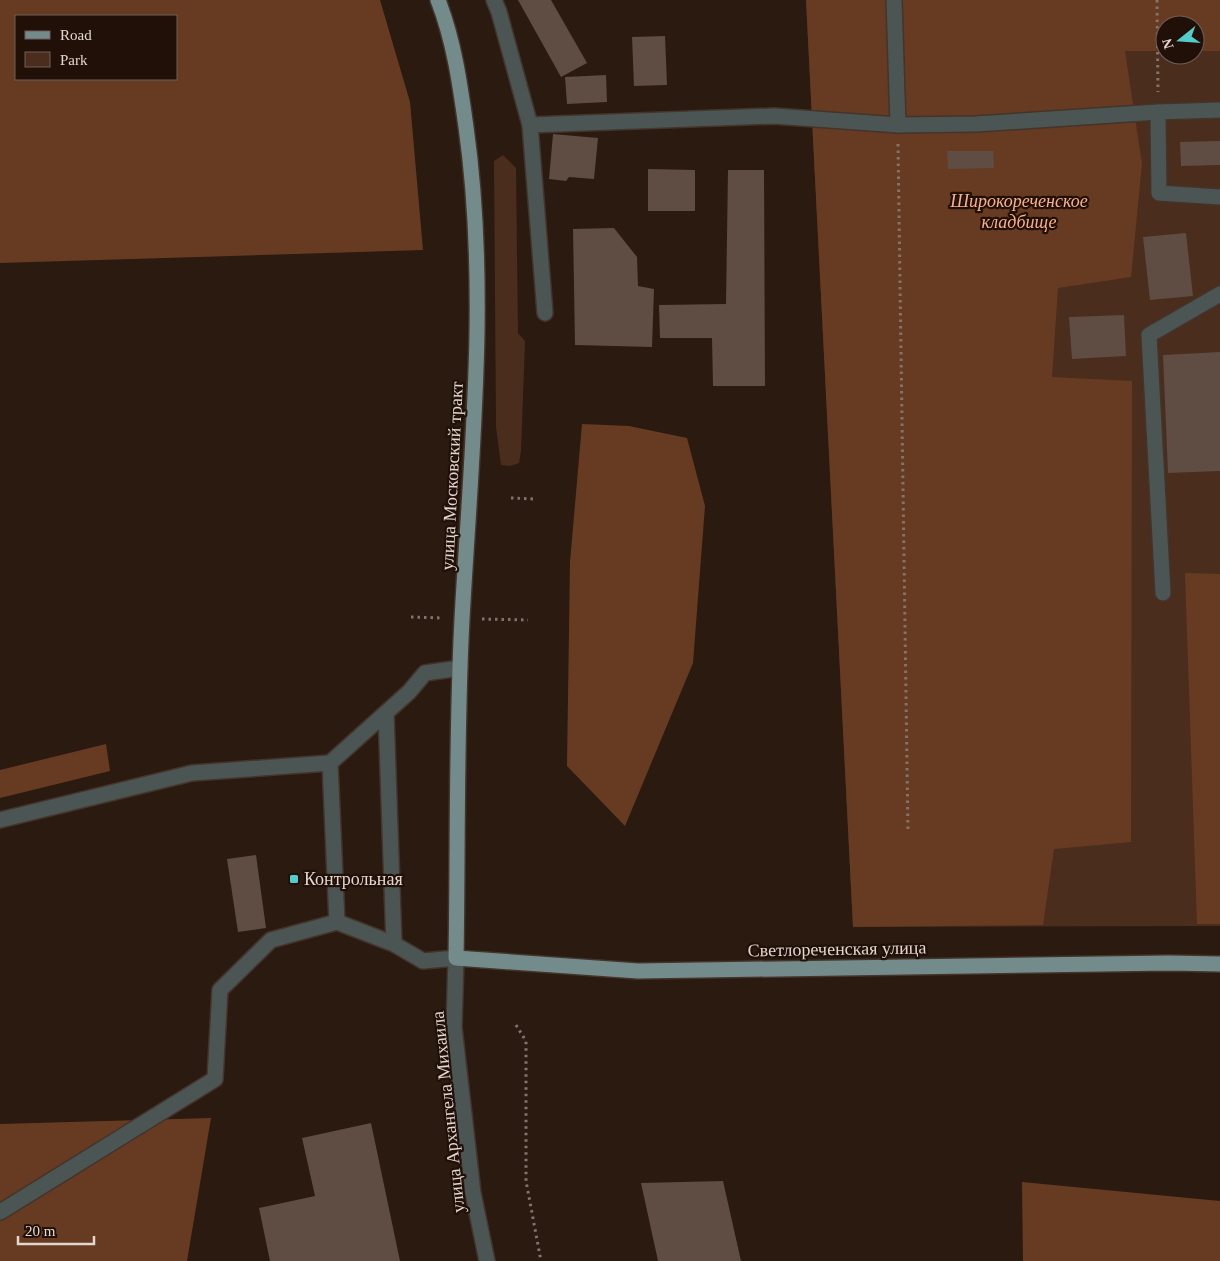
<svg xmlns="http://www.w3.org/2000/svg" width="1220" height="1261" viewBox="0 0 1220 1261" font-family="'Times New Roman',serif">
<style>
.green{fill:#4a2d1c;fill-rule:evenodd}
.forest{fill:#673b22;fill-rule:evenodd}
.building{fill:#5f4c42}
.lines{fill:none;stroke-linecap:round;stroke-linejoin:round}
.minor-casing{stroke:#44342b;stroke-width:18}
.major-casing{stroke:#44342b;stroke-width:18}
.path{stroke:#82746c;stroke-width:3;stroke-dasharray:2.5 4;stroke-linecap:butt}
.minor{stroke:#4a5554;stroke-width:15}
.major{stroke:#748b8b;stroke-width:15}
.poi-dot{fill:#52cdcc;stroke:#201008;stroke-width:2}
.labels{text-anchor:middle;stroke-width:4.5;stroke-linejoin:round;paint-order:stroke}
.park-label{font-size:18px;font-style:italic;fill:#fbb187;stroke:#201008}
.street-label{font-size:18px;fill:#e2d6d0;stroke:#201008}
.poi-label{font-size:18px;fill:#e2d6d0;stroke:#201008;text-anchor:start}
</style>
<rect width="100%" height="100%" fill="#2a1a10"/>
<g class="green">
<path d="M806,0H1220V926L853,927ZM1165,25H1195V55H1165Z"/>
<polygon points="503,155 516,168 518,333 525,341 521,451 519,463 510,466 501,465 496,427 494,161"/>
</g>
<g class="forest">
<path d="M0,0H380L410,102L423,250L0,263ZM176,16V79H16V16Z"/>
<polygon points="806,0 1220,0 1220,51 1195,51 1195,25 1165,25 1165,51 1125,51 1142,164 1131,277 1058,288 1052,377 1132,381 1131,842 1054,849 1043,925 853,927"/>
<polygon points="582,424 629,426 687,438 705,506 693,663 625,826 567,766 570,562"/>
<polygon points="1185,573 1220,574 1220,924 1197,924"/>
<polygon points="106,744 110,771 0,798 0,770"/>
<polygon points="211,1118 187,1261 0,1261 0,1124"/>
<polygon points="1022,1182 1220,1201 1220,1261 1023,1261"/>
</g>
<g class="building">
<polygon points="518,0 551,0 587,63 561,77"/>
<polygon points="665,36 667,85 634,86 632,37"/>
<polygon points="606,75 607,102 567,104 565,77"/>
<polygon points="553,134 598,138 594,179 569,177 566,181 549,179"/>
<polygon points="1220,141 1220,165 1181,166 1180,142"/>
<polygon points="947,151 993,151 994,168 948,169"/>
<polygon points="648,169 695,170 695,211 648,211"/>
<polygon points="728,170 764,170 765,386 713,386 712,338 660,338 659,305 726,304"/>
<polygon points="614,228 637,257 638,286 654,289 652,347 575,345 573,229"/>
<polygon points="1186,233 1193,296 1150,300 1143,237"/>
<polygon points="1124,315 1126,356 1072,359 1069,317"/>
<polygon points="1220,352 1220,471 1168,473 1163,355"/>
<polygon points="256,855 266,928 238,932 227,859"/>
<polygon points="371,1123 400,1261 270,1261 259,1208 315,1196 302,1138"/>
<polygon points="723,1181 741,1261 658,1261 641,1183"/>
</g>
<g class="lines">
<g class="minor-casing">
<g id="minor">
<polyline points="494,0 499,12 530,125 545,313"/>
<polyline points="894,0 898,125"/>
<polyline points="1158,112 1159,193 1220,197"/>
<polyline points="530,125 774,116 898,125 976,124 1158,112 1220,110"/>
<polyline points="1163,593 1149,335 1220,294"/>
<polyline points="460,668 425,673 409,692 330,763 337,922 394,944 423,961 456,958 454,1027 473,1193 487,1261"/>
<polyline points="386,713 394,944"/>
<polyline points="0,820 192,773 330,763"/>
<polyline points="0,1212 215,1079 220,990 271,940 337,922"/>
</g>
</g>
<g class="major-casing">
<path id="major" d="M438,0C454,41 460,84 466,127C489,291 471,456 462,619C456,732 458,845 456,958L638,971L1169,963L1220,964"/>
</g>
<g class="path">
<polyline points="1157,0 1158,92"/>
<polyline points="898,144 908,833"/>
<polyline points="511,498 535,499"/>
<polyline points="411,617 443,618"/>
<polyline points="482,619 528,620"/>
<polyline points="516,1025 526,1041 526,1181 541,1261"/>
</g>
<use href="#minor" class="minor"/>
<use href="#major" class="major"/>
</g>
<rect class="poi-dot" x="289" y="874" width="10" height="10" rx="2.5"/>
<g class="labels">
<g class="park-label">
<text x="1019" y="207">Широкореченское<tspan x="1019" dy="21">кладбище</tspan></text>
</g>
<g class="street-label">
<text transform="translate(452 476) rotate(-87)" y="6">улица Московский тракт</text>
<text transform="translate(837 949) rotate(-1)" y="6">Светлореченская улица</text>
<text transform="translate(448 1112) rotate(-96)" y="6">улица Архангела Михаила</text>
</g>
<g class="poi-label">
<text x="304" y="885">Контрольная</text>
</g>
</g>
<rect x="15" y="15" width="162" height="65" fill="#201008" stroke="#6e5f58"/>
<rect x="25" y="31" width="25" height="8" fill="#748b8b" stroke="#6e5f58"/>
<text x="60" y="40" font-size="15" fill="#e2d6d0">Road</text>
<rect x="25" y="52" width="25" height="15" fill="#4a2d1c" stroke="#6e5f58"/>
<text x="60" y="65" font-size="15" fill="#e2d6d0">Park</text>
<g transform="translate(1180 40) rotate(253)"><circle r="24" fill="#201008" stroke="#6e5f58"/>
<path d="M0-4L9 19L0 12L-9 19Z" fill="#52cdcc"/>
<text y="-8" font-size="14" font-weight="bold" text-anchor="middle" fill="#e2d6d0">N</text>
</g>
<path d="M18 1236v8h76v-8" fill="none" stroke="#e2d6d0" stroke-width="2.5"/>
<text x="25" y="1236" font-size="15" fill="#e2d6d0" stroke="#201008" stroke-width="4" paint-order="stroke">20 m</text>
</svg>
